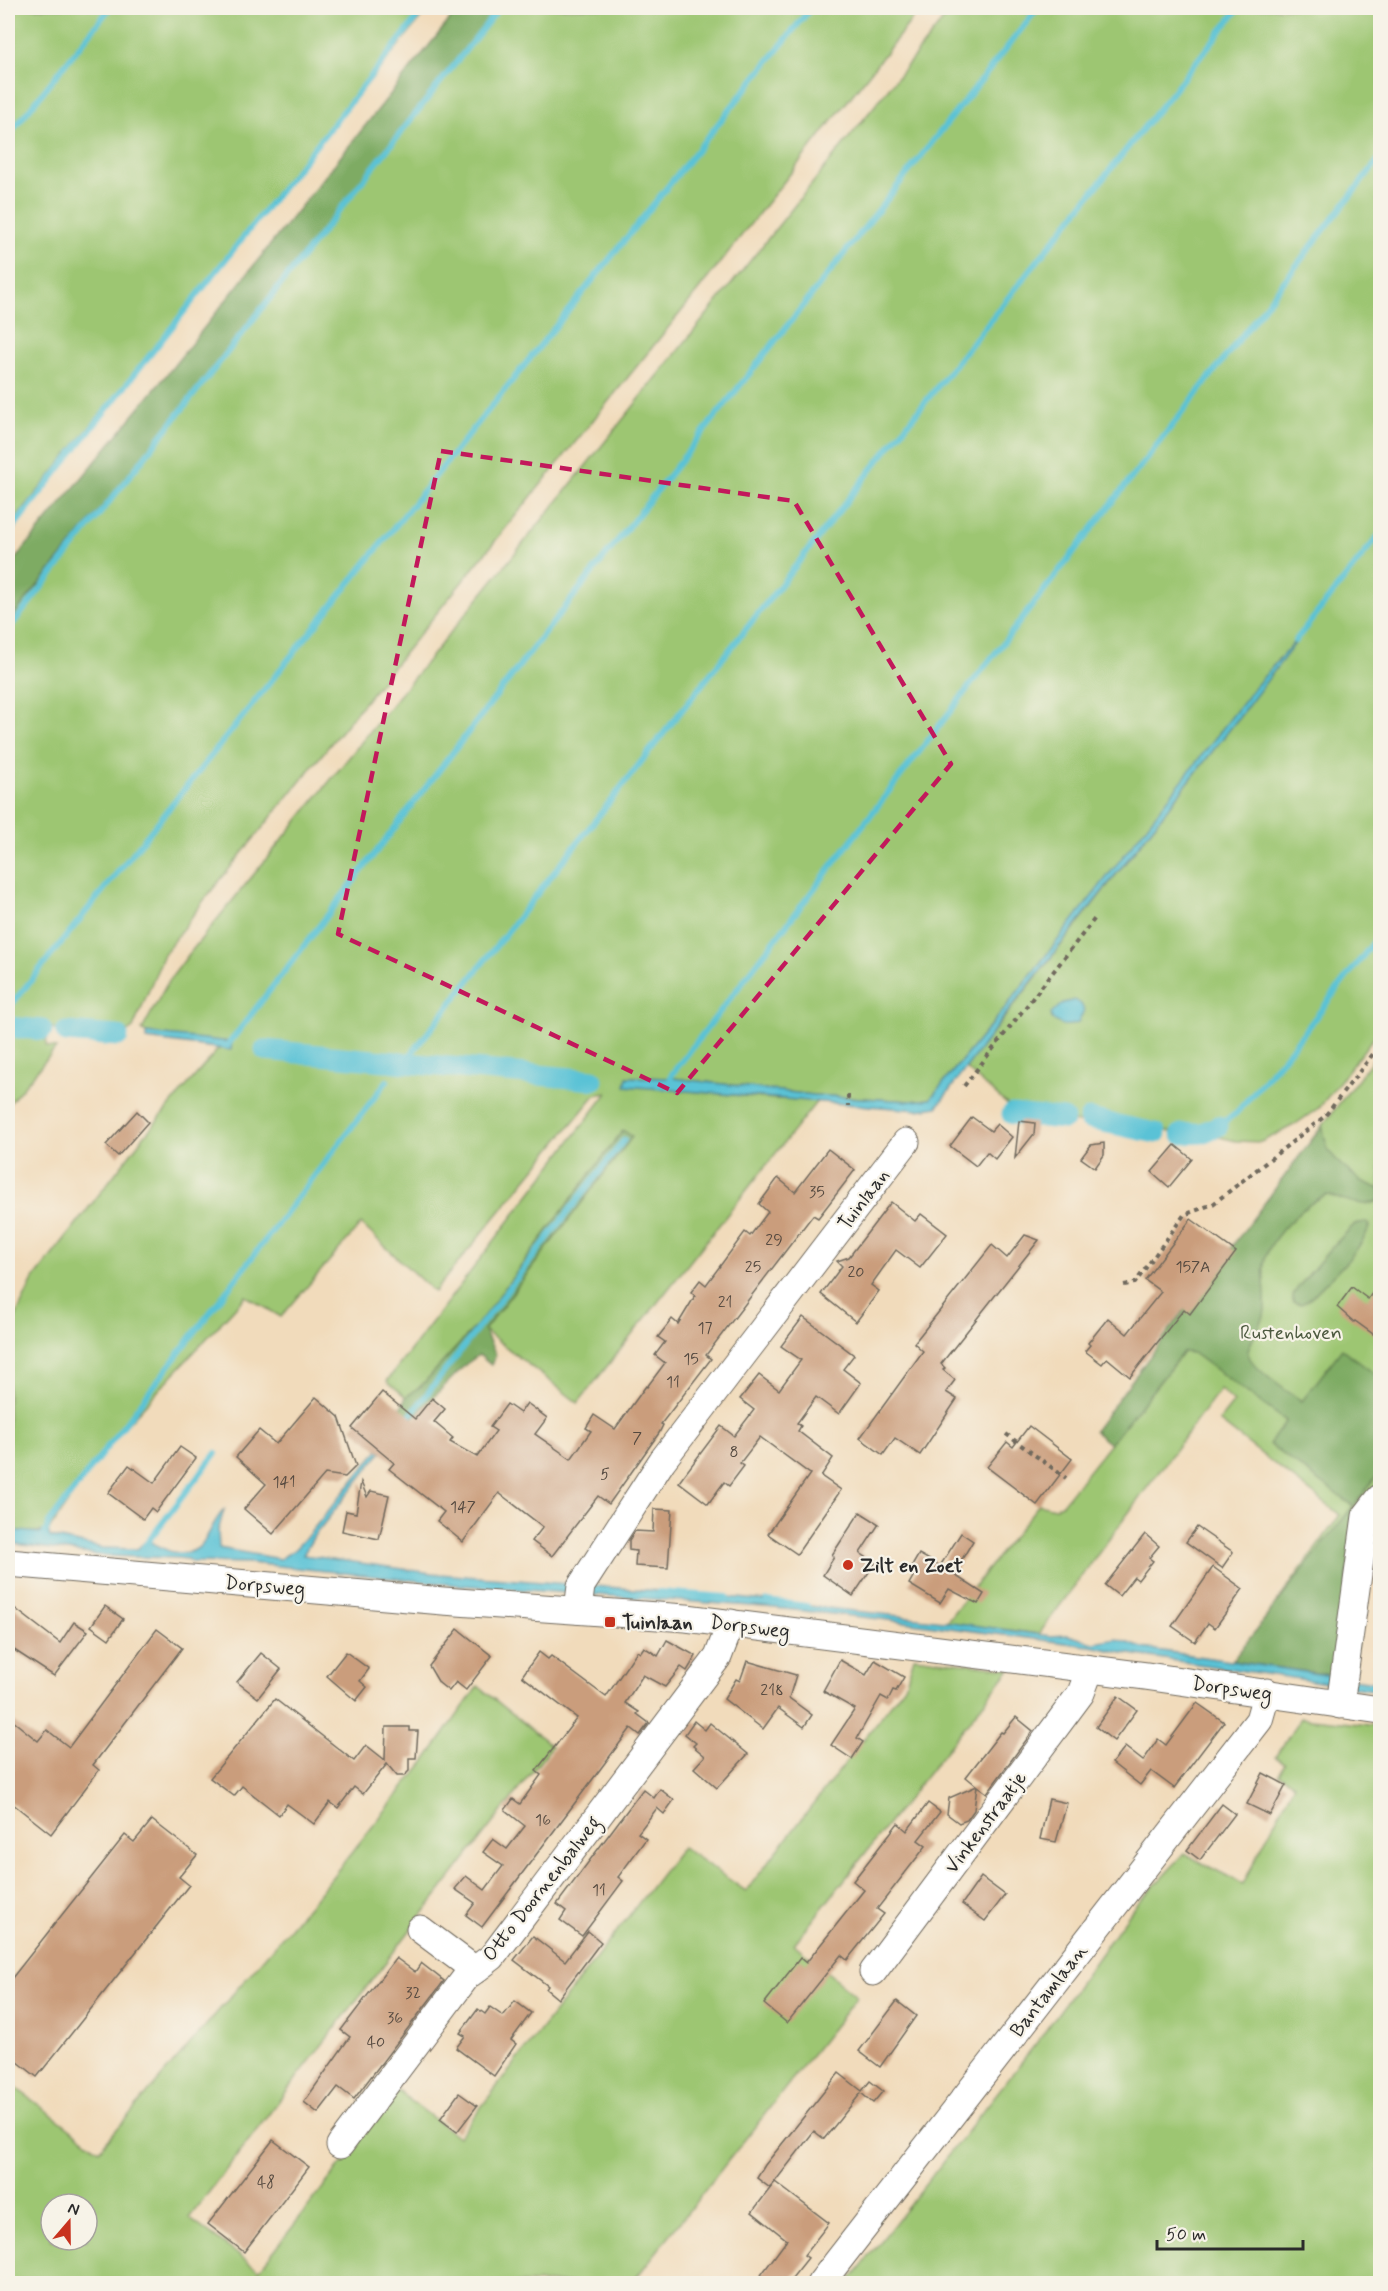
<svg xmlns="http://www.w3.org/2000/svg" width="1388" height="2291" viewBox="0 0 1388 2291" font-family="Mynerve,sans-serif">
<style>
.green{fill:#9dc672;stroke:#64784e;stroke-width:1.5;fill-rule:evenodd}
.forest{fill:#7eab64;stroke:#546b48;stroke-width:1.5}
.water{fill:#5ac2d6;stroke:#427680;stroke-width:1.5}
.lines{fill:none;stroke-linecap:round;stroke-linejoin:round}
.stream{stroke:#5ac2d6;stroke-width:6}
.canal{stroke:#5ac2d6;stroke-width:21}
.building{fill:#ca9d7b}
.minor-casing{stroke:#70695d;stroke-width:29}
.path{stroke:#70695d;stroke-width:4;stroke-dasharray:4.5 4.5;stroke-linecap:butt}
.minor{stroke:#fff;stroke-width:27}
.marked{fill:none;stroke:#c2185b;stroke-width:4.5;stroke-dasharray:12 8;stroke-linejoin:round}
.poi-dot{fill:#c8321e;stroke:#f7f3e8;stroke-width:2}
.labels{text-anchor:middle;stroke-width:4.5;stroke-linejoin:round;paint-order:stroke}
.number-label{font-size:16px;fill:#53483f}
.street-label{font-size:20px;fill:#2b2b2b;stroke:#f7f3e8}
.park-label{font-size:20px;fill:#4d5a40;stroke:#f7f3e8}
.poi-label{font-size:20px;font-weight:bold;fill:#2b2b2b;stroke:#f7f3e8;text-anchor:start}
</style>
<rect width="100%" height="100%" fill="#f7f3e8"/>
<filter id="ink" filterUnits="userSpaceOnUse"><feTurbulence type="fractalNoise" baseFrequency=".0167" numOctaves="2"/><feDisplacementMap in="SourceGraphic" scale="12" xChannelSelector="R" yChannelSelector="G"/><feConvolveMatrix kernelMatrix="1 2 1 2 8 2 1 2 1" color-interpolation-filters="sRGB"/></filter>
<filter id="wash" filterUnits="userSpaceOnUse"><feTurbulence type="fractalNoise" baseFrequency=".008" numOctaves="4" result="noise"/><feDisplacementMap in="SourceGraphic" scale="24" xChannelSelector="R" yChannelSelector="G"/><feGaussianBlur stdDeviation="1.35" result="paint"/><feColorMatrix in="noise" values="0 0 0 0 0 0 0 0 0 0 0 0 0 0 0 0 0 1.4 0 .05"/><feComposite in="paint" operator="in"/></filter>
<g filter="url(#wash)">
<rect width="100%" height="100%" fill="#f1dbbb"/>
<g class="green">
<polygon points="8,8 429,8 8,528"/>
<polygon points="497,8 921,8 689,302 204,900 164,954 133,1028 123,1035 8,1024 8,622 130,473"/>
<polygon points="953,8 1380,8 1380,1029 1320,1107 1294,1125 1261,1142 1236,1141 1215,1136 1061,1121 1015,1111 965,1068 1244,711 1280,657 1005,1008 930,1099 911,1101 813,1095 673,1078 627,1077 658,1088 775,1099 818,1100 578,1403 484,1330 631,1138 477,1325 421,1386 406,1397 387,1381 607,1093 595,1095 434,1292 361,1224 281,1317 246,1296 107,1446 48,1531 21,1533 8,1531 8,1333 33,1280 145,1135 219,1048 231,1049 146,1033 142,1030 168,982 189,954 551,509"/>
<polygon points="8,1032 47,1036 46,1046 56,1048 8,1105"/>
<polygon points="1380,1050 1380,1522 1368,1538 1353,1679 1236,1659 1340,1515 1219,1421 1234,1402 1220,1389 1039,1634 946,1622 1039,1504 1054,1508 1062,1504 1181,1355 1324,1134 1322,1126"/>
<path d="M914,1657L1010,1669L794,1944L857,1997L632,2283H8V2082L99,2150L316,1897L425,1761L478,1686L552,1746L189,2218L259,2270L398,2091L458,2137L682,1847L746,1891L905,1686ZM51,2204H87V2240H51Z"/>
<polygon points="1301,1718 1380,1726 1380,2283 848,2283 1041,2037 1134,1907 1185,1853 1198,1861 1243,1884 1294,1784 1279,1774 1285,1763 1275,1757"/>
</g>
<g class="forest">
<polygon points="459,8 497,8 130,473 8,622 8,568 168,373"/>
<path d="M1322,1126L1328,1150L1341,1165L1361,1181L1380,1189V1200C1363,1210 1344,1198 1326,1195C1303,1205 1267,1239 1264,1265C1262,1282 1268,1299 1264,1316C1261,1326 1247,1346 1248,1353C1250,1367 1289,1393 1302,1401L1342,1349L1380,1378V1471L1354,1506L1337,1676L1232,1661L1353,1506L1269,1444L1286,1421L1193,1353L1183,1352L1110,1444L1094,1431Z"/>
<polygon points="623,1130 632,1137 484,1330 496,1355 491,1365 479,1355 466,1364 412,1419 387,1436 406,1397 421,1386 477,1325"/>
<path d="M1365,1222L1370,1225C1360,1254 1329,1278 1309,1300L1301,1304L1293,1302V1295L1299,1286L1332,1247L1355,1224Z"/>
</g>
<g class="water">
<polygon points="1309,625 1244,711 1000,1022 937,1107 918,1110 625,1086 627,1077 673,1078 813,1095 911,1101 930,1099 1005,1008 1254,688"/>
<path d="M1075,1000L1081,1004L1084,1010L1078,1023C1067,1027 1061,1026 1052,1019L1051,1014L1063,1003Z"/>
<polygon points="146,1033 232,1042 231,1050 146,1039"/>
<path d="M388,1438L391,1440L314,1536L303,1555L439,1574L711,1595L944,1621L1050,1636L1068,1635L1094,1643L1117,1639L1142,1648L1380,1683V1691L1123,1653L1096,1647L881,1619L765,1607L457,1585L250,1563L192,1562L187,1559L177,1558L105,1556L8,1543V1530L41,1533L48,1530L50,1537L103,1548L137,1549L146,1541C156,1543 164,1550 173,1552C208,1559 206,1527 224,1510L218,1531L219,1548L280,1559L294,1550L310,1533Z"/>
</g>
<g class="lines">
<g class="stream">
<polyline points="8,136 110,8"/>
<polyline points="8,534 425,8"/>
<polyline points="8,630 499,8"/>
<polyline points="1295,641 1380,534"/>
<polyline points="8,1009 811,8"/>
<polyline points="227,1046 540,639 1038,8"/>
<polyline points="408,1062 411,1054 879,460 1239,8"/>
<polyline points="669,1084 672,1074 972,683 1380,158"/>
<polyline points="1218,1126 1236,1113 1291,1049 1380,934"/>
<polyline points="406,1421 624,1140"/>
<polyline points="43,1538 49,1523 387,1081"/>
<polyline points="143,1548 216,1453"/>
<polyline points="659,1592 727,1597"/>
<polyline points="767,1601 807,1606"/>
</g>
<g class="canal">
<polyline points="8,1027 42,1030"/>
<polyline points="66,1032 118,1036"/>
<polyline points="265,1050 593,1080"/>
<polyline points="1012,1114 1064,1119"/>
<polyline points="1089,1119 1156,1133"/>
<polyline points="1181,1134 1202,1133 1218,1126"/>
</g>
</g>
<g id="blocks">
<g class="building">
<polygon points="137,1111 148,1122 118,1156 106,1145"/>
<polygon points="972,1117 991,1131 997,1124 1012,1137 995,1159 987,1152 976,1166 950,1146"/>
<polygon points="1019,1121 1035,1123 1034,1134 1015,1158"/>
<polygon points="1104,1143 1104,1155 1095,1168 1081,1158 1091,1145"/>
<polygon points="1175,1145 1192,1159 1169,1187 1152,1172"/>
<polygon points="828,1149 855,1170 818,1218 813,1215 706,1355 711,1359 661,1424 663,1425 659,1433 609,1504 598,1496 552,1556 532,1541 543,1527 499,1493 463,1542 437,1521 444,1512 389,1469 394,1463 352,1428 382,1392 415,1419 432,1398 445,1409 434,1422 453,1438 450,1442 477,1457 496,1431 490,1427 507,1404 520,1413 527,1403 547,1418 535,1434 571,1459 591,1431 586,1428 594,1415 615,1429 646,1386 647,1387 665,1363 655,1355 665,1342 658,1337 672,1319 678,1324 695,1296 691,1292 700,1280 706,1285 745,1232 750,1236 768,1212 759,1204 778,1178 795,1192"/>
<polygon points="891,1202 915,1221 921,1214 947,1234 920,1268 896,1250 871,1285 879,1291 856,1322 821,1294 842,1266 837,1261 849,1257"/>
<polygon points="1191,1219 1236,1252 1190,1314 1184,1309 1130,1377 1107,1358 1102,1364 1085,1351 1090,1345 1088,1343 1108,1318 1127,1334 1161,1292 1145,1280"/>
<polygon points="1025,1235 1039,1240 941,1364 945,1368 943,1370 955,1380 946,1392 957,1399 920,1455 895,1438 883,1455 860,1438 923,1351 914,1343 992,1245 1007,1258"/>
<polygon points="1380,1282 1380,1339 1355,1321 1354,1322 1337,1307 1352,1287 1368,1299"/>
<polygon points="803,1317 854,1355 843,1369 861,1383 839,1414 816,1397 797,1423 801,1426 798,1431 833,1458 821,1476 841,1490 797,1554 768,1534 810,1474 760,1437 740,1463 744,1466 729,1486 724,1482 708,1504 679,1482 721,1426 734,1436 754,1410 740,1399 759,1375 779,1390 801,1360 781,1346"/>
<polygon points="316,1397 339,1417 356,1466 345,1477 325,1474 273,1534 244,1509 266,1484 236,1457 259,1430 276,1444"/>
<polygon points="1029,1426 1072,1459 1037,1505 987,1467 1007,1442 1013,1447"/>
<polygon points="180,1447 196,1458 156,1512 151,1508 143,1519 108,1493 129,1465 154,1483"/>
<polygon points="361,1482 367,1497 371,1491 389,1495 379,1539 342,1531 346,1511 356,1513"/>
<polygon points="654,1509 672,1510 668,1568 635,1566 636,1551 629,1550 629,1540 635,1531 653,1532"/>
<polygon points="860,1512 879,1524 860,1553 875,1563 853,1596 823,1575 834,1557 832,1555"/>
<polygon points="1197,1527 1233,1552 1222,1568 1186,1542"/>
<polygon points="961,1533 973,1541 953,1574 984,1594 978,1604 949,1589 940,1603 909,1584 917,1570 912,1566 919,1554 940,1566"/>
<polygon points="1145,1534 1159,1546 1149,1558 1153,1561 1138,1580 1134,1577 1119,1596 1105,1585"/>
<polygon points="1213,1567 1243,1589 1215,1628 1208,1623 1195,1642 1172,1626"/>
<polygon points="8,1603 60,1643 74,1622 88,1631 54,1676 8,1646 8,1635 14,1627 8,1623"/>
<polygon points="105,1606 123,1619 109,1639 91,1626"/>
<polygon points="157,1629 182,1648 93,1765 99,1770 51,1834 8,1800 8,1717 38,1741 47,1730 69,1747"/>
<polygon points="458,1629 492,1656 466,1690 456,1682 449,1691 439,1683 429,1666"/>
<polygon points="667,1640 696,1656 687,1671 681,1667 665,1687 643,1675 625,1703 639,1712 637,1714 649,1723 640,1735 631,1728 482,1927 466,1915 475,1903 455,1889 466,1876 485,1890 503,1866 483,1852 493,1839 507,1849 525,1826 505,1810 513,1799 520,1804 541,1775 536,1771 577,1718 522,1676 539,1652 548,1659 551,1656 606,1697 637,1651 640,1653 644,1647 658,1656"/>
<polygon points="346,1652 369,1669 360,1681 367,1687 356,1701 327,1676"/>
<polygon points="261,1653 281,1669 258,1698 237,1682"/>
<polygon points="840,1660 866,1675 875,1660 904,1677 896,1691 893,1690 888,1700 881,1696 857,1738 863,1742 852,1759 831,1745 855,1709 823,1691"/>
<polygon points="747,1661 796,1675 789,1698 812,1715 804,1727 778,1708 763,1729 724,1699 736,1679 740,1681"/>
<polygon points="1118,1696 1137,1710 1114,1741 1096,1727"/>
<polygon points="275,1699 354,1761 366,1745 385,1760 386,1727 410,1727 410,1731 418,1731 416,1758 409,1758 409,1771 404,1776 397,1776 387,1764 363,1794 354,1787 338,1808 330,1802 314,1824 287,1804 279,1815 242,1786 234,1796 210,1778"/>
<polygon points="1197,1703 1224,1722 1174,1788 1151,1771 1140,1785 1112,1763 1125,1747 1143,1761 1158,1739 1166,1745"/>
<polygon points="1016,1717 1033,1731 987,1793 977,1786 974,1810 967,1820 959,1823 947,1814 949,1798 977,1786 966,1777 1001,1732 1003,1733"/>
<polygon points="694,1721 705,1730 710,1723 748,1754 717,1788 694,1768 705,1756 693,1746 696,1743 685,1734"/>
<polygon points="1263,1773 1286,1785 1270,1815 1247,1804"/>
<polygon points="643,1789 654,1798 660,1789 674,1800 664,1814 657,1808 638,1833 646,1839 618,1877 623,1881 582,1936 560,1920 566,1911 557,1904"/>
<polygon points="1049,1799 1067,1803 1056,1842 1040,1839"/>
<polygon points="928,1803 940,1812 918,1840 926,1846 877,1909 884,1914 847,1960 841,1955 787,2023 764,2004 800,1958 806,1963 864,1890 853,1881 898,1823 907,1831"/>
<polygon points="1222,1804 1235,1814 1200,1860 1187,1850"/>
<polygon points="152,1820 197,1855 179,1877 189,1885 37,2077 8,2054 8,1983 125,1835 134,1842"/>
<polygon points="981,1877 1005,1895 985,1921 962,1904"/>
<polygon points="588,1931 601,1942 558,1999 546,1989 548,1986 514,1960 533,1936 565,1961"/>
<polygon points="396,1958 415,1972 421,1963 444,1981 354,2099 338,2087 318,2113 304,2102 350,2037 341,2030"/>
<polygon points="515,2001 531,2013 511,2040 516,2044 494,2076 456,2048 465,2036 460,2033 478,2009 485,2014 490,2007 503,2016"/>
<polygon points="897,2001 916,2016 880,2067 859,2051"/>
<polygon points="839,2073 862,2091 870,2081 883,2091 873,2103 861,2093 824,2139 814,2131 770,2188 757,2178 765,2165"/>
<polygon points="459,2093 477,2106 457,2132 440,2119"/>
<polygon points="273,2140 309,2167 244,2252 208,2224"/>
<polygon points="775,2182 829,2223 804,2255 808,2258 788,2283 772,2283 761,2275 787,2240 752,2212"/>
</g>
</g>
</g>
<g filter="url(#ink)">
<use href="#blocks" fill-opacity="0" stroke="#70695d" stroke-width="1.5"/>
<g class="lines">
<g class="minor-casing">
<g id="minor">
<polyline points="8,1563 443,1601 686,1618 1146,1676 1380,1710"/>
<polyline points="578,1610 581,1586 662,1461 906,1142"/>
<polyline points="1340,1705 1366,1516 1380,1498"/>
<polyline points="420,1929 475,1970"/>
<polyline points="873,1972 1081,1693 1090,1669"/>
<polyline points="340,2145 467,1976 492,1957 718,1657 731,1623"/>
<polyline points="820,2284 1259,1720 1267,1692"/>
</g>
</g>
<g class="path">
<polyline points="964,1086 1096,917"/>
<polyline points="848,1095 848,1106"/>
<polyline points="1124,1285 1135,1283 1184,1215 1213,1204 1325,1116 1380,1045"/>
<polyline points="1006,1434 1066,1478"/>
</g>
<use href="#minor" class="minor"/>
</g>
</g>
<path class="marked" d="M441,451L794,501L951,764L677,1093L338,934Z"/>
<g class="poi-dot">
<circle cx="848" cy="1565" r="6"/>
<rect x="604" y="1616" width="12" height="12" rx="3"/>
</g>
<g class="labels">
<g class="number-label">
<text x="817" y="1197">35</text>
<text x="774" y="1245">29</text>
<text x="753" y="1272">25</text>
<text x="1193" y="1272">157A</text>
<text x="856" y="1277">20</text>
<text x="725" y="1307">21</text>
<text x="705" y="1333">17</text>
<text x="691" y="1364">15</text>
<text x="673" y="1387">11</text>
<text x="637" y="1443">7</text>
<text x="734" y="1457">8</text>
<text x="605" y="1479">5</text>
<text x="284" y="1487">141</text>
<text x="463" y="1512">147</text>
<text x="772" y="1695">218</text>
<text x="543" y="1825">16</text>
<text x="599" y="1895">11</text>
<text x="413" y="1998">32</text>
<text x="395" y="2023">36</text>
<text x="376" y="2047">40</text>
<text x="266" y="2187">48</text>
</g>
<g class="street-label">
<text transform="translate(863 1199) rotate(-53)" y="7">Tuinlaan</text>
<text transform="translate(265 1585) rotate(5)" y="7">Dorpsweg</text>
<text transform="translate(750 1626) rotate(7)" y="7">Dorpsweg</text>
<text transform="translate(1232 1688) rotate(8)" y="7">Dorpsweg</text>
<text transform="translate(985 1822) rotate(-53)" y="7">Vinkenstraatje</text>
<text transform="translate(541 1888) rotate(-52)" y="7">Otto Doornenbalweg</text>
<text transform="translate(1048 1990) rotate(-52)" y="7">Bantamlaan</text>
</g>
<g class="park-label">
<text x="1291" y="1339">Rustenhoven</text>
</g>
<g class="poi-label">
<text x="860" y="1572">Zilt en Zoet</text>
<text x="622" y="1629">Tuinlaan</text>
</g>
</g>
<rect width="1388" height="2291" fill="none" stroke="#f7f3e8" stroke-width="30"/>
<g transform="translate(69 2222) rotate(20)"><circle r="28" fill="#f7f3e8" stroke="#a5a39c" stroke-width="1.5"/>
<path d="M0-4.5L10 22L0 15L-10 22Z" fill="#c8321e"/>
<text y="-9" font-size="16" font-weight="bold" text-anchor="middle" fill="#2b2b2b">N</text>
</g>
<path d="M1157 2240v9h146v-9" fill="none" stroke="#2b2b2b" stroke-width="3"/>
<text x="1166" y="2240" font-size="18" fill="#2b2b2b" stroke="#f7f3e8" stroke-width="4.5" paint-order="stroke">50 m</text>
</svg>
